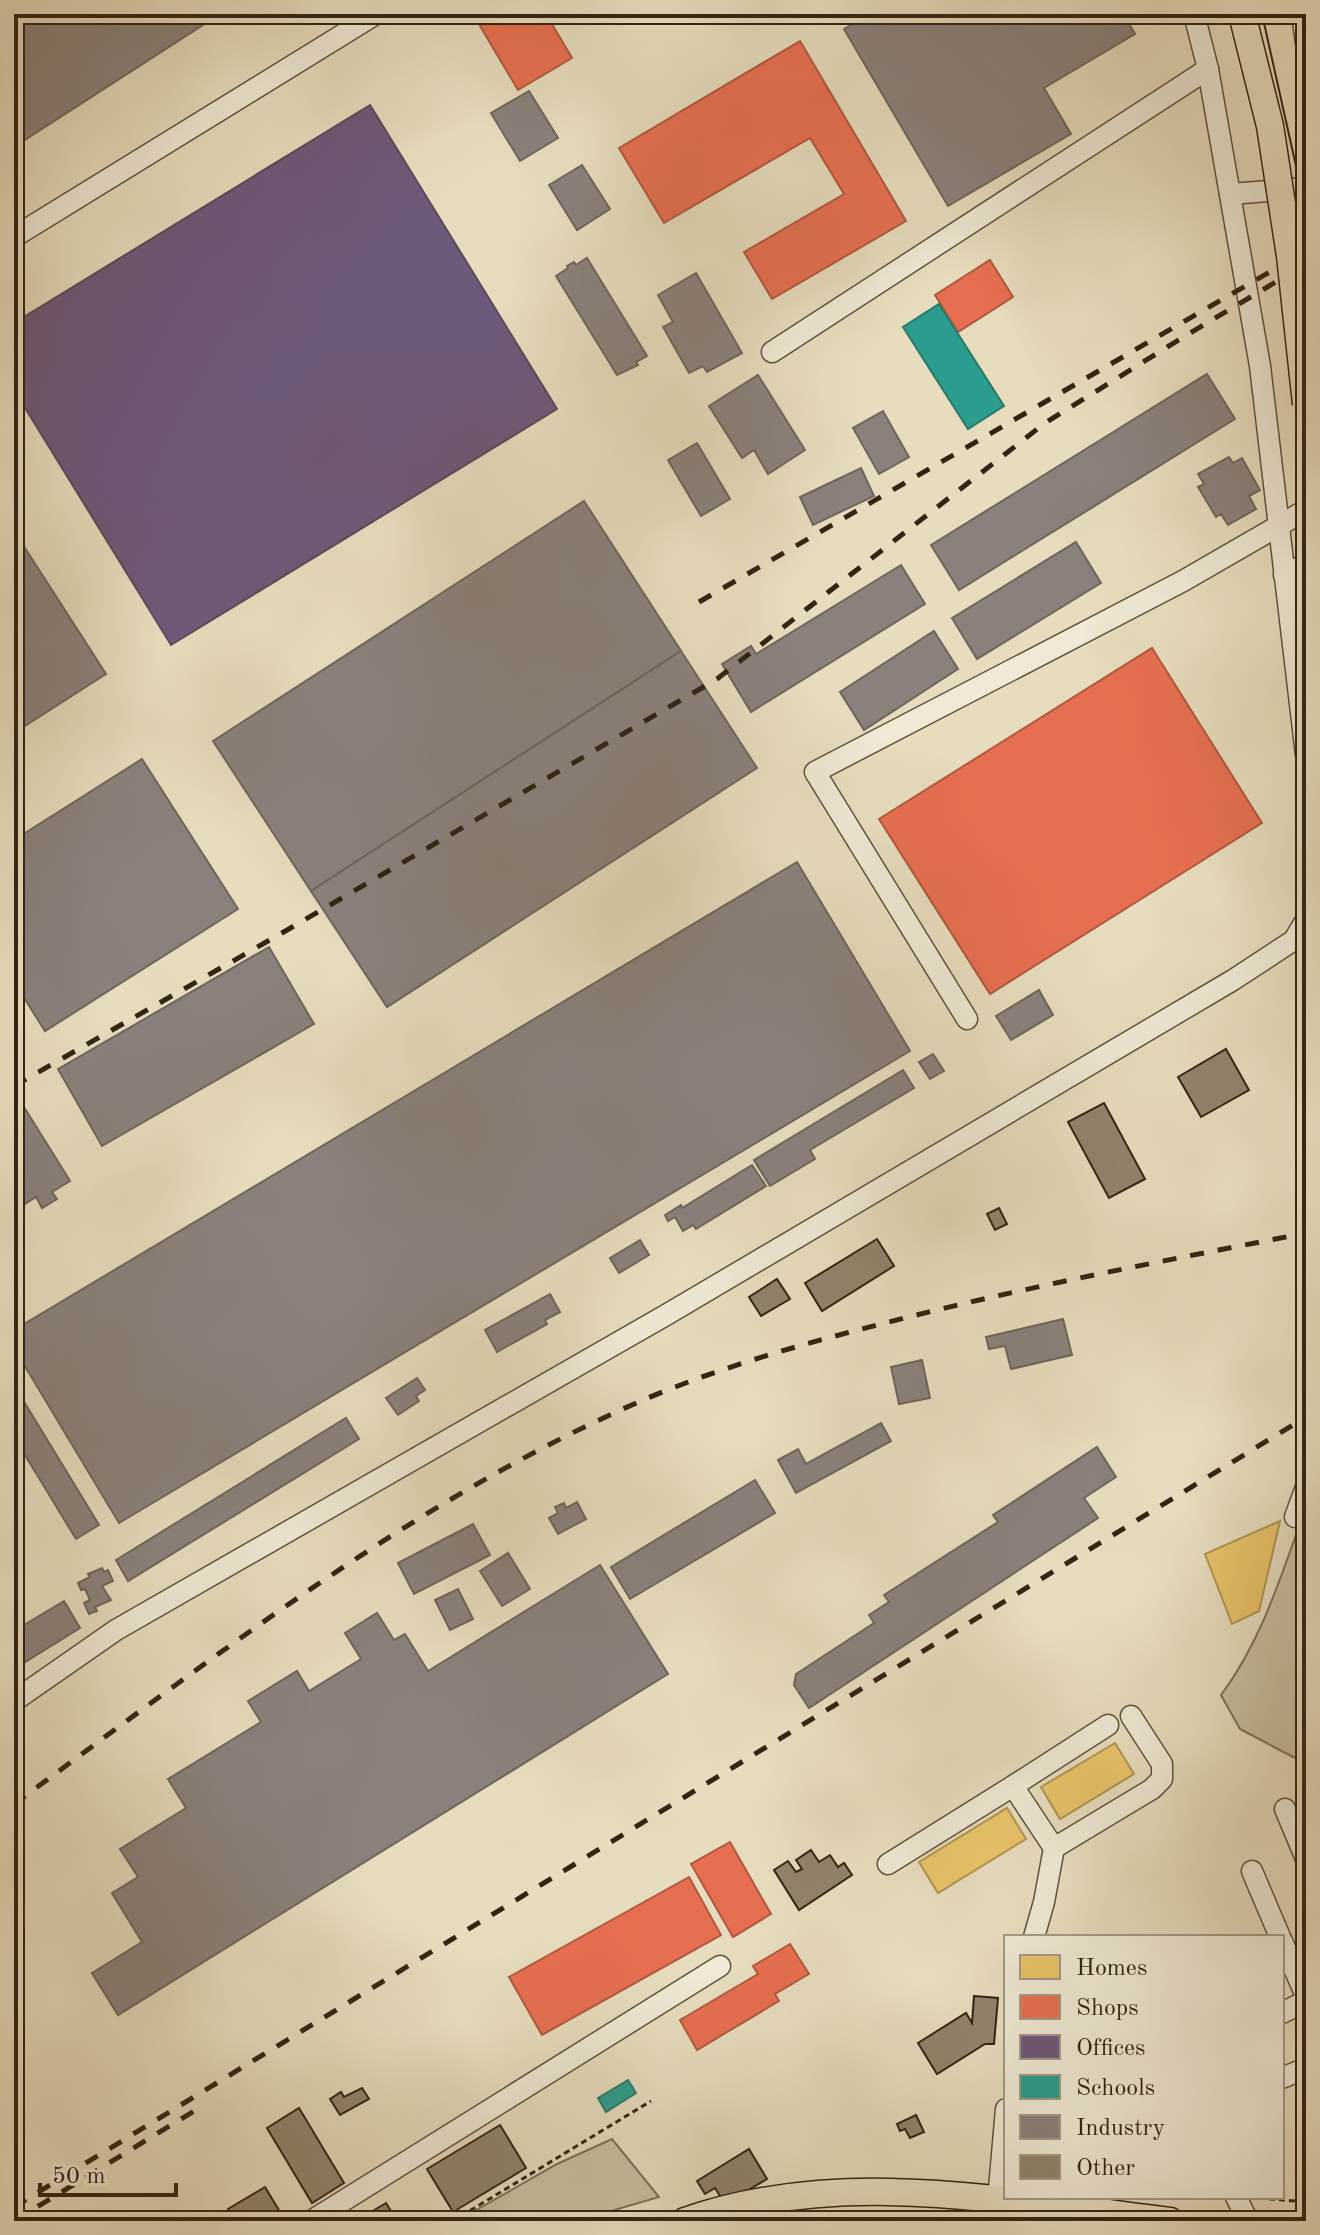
<svg xmlns="http://www.w3.org/2000/svg" width="1320" height="2235" viewBox="0 0 1320 2235" font-family="'Old Standard TT',serif">
<style>
.green{fill:#c8bea1;stroke:#7c715a;stroke-width:2}
.homes{fill:#e9c46a;stroke:#b29450;stroke-width:2}
.shops{fill:#e76f51;stroke:#b0583e;stroke-width:2}
.offices{fill:#6d597a;stroke:#5b495b;stroke-width:2}
.schools{fill:#2a9d8f;stroke:#2c796a;stroke-width:2}
.industry{fill:#8a817c;stroke:#6f655c;stroke-width:2}
.building{fill:#90846c;stroke:#312413;stroke-width:2}
.lines{fill:none;stroke-linecap:round;stroke-linejoin:round}
.minor-casing{stroke:#5e523e;stroke-width:23}
.major-casing{stroke:#312413;stroke-width:29}
.path{stroke:#312413;stroke-width:3;stroke-dasharray:6 4;stroke-linecap:butt}
.minor{stroke:#efe9d5;stroke-width:20}
.major{stroke:#e7ddbe;stroke-width:26}
.tram{stroke:#312413;stroke-width:2}
.rail{stroke:#312413;stroke-width:5;stroke-dasharray:14 14;stroke-linecap:butt}
.major-bridge-casing{stroke:#312413;stroke-width:29;stroke-linecap:butt}
.major-bridge{stroke:#e7ddbe;stroke-width:26}
</style>
<rect width="100%" height="100%" fill="#e7ddbe"/>
<filter id="stains"><feTurbulence type="fractalNoise" baseFrequency=".0025" numOctaves="4"/><feColorMatrix values="0 0 0 0 .2 0 0 0 0 .09 0 0 0 0 .02 0 0 0 .5 -.17"/></filter>
<radialGradient id="worn" r=".72"><stop offset=".6" stop-color="#630" stop-opacity="0"/><stop offset="1" stop-color="#630" stop-opacity=".3"/></radialGradient>
<g class="green">
<path d="M1306,1507V1761L1293,1757L1240,1729L1221,1695C1263,1639 1282,1572 1306,1507Z"/>
<polygon points="612,2139 659,2197 577,2221 457,2221 557,2164"/>
</g>
<g class="homes">
<polygon points="1280,1521 1259,1611 1232,1624 1205,1554"/>
<polygon points="1115,1743 1134,1774 1060,1819 1041,1787"/>
<polygon points="1007,1808 1026,1839 938,1893 919,1862"/>
</g>
<g class="shops">
<polygon points="473,14 546,14 572,58 518,90"/>
<polygon points="800,41 906,221 772,299 744,252 844,194 810,138 664,223 619,148"/>
<polygon points="990,260 1013,297 958,332 935,295"/>
<polygon points="1152,648 1262,823 990,994 879,819"/>
<polygon points="730,1842 771,1914 733,1937 691,1864"/>
<polygon points="689,1877 721,1935 542,2035 509,1977"/>
<polygon points="790,1944 809,1974 775,1994 779,2001 697,2050 680,2020 758,1974 753,1966"/>
</g>
<polygon class="offices" points="370,105 557,409 171,645 14,390 14,323"/>
<g class="schools">
<polygon points="939,304 1004,406 968,429 903,327"/>
<polygon points="628,2080 636,2093 606,2112 598,2098"/>
</g>
<g class="industry">
<polygon points="14,14 220,14 14,147"/>
<polygon points="870,14 1123,14 1135,34 1044,88 1071,134 948,206 844,29"/>
<polygon points="529,91 558,138 520,161 491,113"/>
<polygon points="582,165 610,209 577,230 549,185"/>
<polygon points="587,258 647,356 636,362 638,365 617,375 556,276 568,268 567,266 574,262 576,265"/>
<polygon points="696,273 742,353 707,372 703,366 689,373 663,327 673,322 658,295"/>
<polygon points="1207,374 1235,419 959,590 931,545"/>
<polygon points="758,375 805,450 768,474 754,450 742,458 709,406"/>
<polygon points="883,411 909,457 879,474 853,428"/>
<polygon points="697,443 730,499 701,516 668,460"/>
<polygon points="1229,457 1233,463 1242,458 1260,490 1249,496 1256,509 1228,525 1221,514 1216,517 1198,487 1204,484 1198,474"/>
<polygon points="861,468 874,496 813,525 800,497"/>
<polygon points="584,501 681,651 311,891 213,741"/>
<polygon points="14,531 106,674 14,733"/>
<polygon points="1076,542 1101,583 977,659 952,618"/>
<polygon points="901,565 925,604 751,712 722,664 751,646 756,654"/>
<polygon points="934,631 958,669 864,730 840,692"/>
<polygon points="681,651 757,768 387,1007 311,891"/>
<polygon points="142,759 238,909 45,1031 14,982 14,840"/>
<polygon points="797,862 910,1051 119,1523 14,1348 14,1330"/>
<polygon points="269,947 314,1024 102,1146 58,1069"/>
<polygon points="1039,990 1053,1015 1011,1040 996,1016"/>
<polygon points="933,1054 944,1071 930,1079 919,1062"/>
<polygon points="903,1070 914,1088 810,1150 815,1159 770,1186 754,1160"/>
<polygon points="14,1091 70,1181 52,1192 57,1199 42,1208 36,1197 14,1211"/>
<polygon points="752,1165 766,1186 696,1229 693,1225 683,1231 675,1217 668,1221 665,1215 681,1205 682,1208"/>
<polygon points="640,1240 649,1255 619,1273 610,1258"/>
<polygon points="550,1294 560,1312 545,1320 547,1324 497,1352 485,1330"/>
<polygon points="1063,1319 1072,1355 1011,1369 1005,1346 989,1349 986,1337"/>
<polygon points="922,1360 930,1398 899,1404 891,1367"/>
<polygon points="417,1378 425,1390 416,1396 419,1401 398,1415 386,1398"/>
<polygon points="23,1400 99,1525 76,1539 14,1437 14,1405"/>
<polygon points="346,1418 359,1439 128,1581 116,1560"/>
<polygon points="881,1423 891,1441 796,1493 778,1460 798,1449 806,1464"/>
<polygon points="1097,1447 1116,1477 1084,1498 1098,1518 809,1708 794,1685 796,1674 874,1623 869,1615 889,1602 884,1595 998,1522 993,1515"/>
<polygon points="755,1480 775,1513 630,1599 611,1567"/>
<polygon points="577,1502 586,1519 558,1534 549,1518 558,1513 555,1507 564,1503 566,1508"/>
<polygon points="473,1524 490,1555 414,1594 398,1563"/>
<polygon points="508,1553 530,1589 502,1606 480,1571"/>
<polygon points="600,1565 668,1674 118,2015 92,1973 142,1942 112,1893 138,1877 120,1849 186,1808 168,1779 261,1722 248,1701 297,1671 309,1691 361,1659 345,1633 377,1613 394,1640 405,1634 428,1671"/>
<polygon points="102,1568 104,1572 108,1570 113,1581 102,1586 111,1600 95,1607 97,1611 89,1614 84,1603 90,1600 85,1589 81,1590 78,1583 90,1577 88,1574"/>
<polygon points="458,1589 473,1619 450,1630 435,1600"/>
<polygon points="64,1601 80,1628 14,1669 14,1631"/>
</g>
<g class="building">
<polygon points="1226,1049 1249,1090 1201,1117 1178,1077"/>
<polygon points="1104,1103 1145,1179 1109,1198 1068,1122"/>
<polygon points="999,1208 1007,1224 995,1230 987,1214"/>
<polygon points="877,1239 894,1266 822,1311 805,1283"/>
<polygon points="777,1279 790,1299 761,1316 749,1297"/>
<polygon points="811,1850 819,1862 830,1855 838,1867 844,1863 852,1875 799,1910 774,1870 788,1861 796,1872 802,1869 796,1860"/>
<polygon points="974,1996 998,1998 994,2044 985,2044 937,2074 918,2043 966,2013 972,2023"/>
<polygon points="362,2088 369,2099 340,2115 330,2099 341,2092 344,2097"/>
<polygon points="299,2108 344,2183 312,2203 267,2128"/>
<polygon points="916,2115 924,2132 910,2138 905,2129 900,2131 897,2124"/>
<polygon points="500,2125 526,2168 453,2212 427,2169"/>
<polygon points="749,2149 767,2179 725,2204 715,2188 705,2194 697,2181"/>
<polygon points="265,2187 280,2212 266,2221 236,2221 228,2209"/>
<polygon points="386,2203 396,2219 393,2221 356,2221"/>
</g>
<g class="lines">
<g class="minor-casing">
<g id="minor">
<polyline points="1194,14 1208,69 1260,366 1306,755"/>
<polyline points="1302,14 1306,43"/>
<polyline points="1230,194 1306,188"/>
<polyline points="14,237 376,14"/>
<polyline points="772,352 1208,69"/>
<polyline points="1284,575 1306,564"/>
<polyline points="967,1019 815,772 1183,581 1306,510"/>
<polyline points="1295,1517 1306,1487"/>
<polyline points="14,1701 116,1630 666,1315 1233,980 1294,940 1306,920"/>
<polyline points="1013,1786 1108,1725"/>
<polyline points="1285,1809 1306,1859"/>
<polyline points="1054,1848 1152,1789 1162,1779 1162,1764 1131,1716"/>
<polyline points="888,1864 1013,1786 1054,1848 1044,1902 1034,1937"/>
<polyline points="1252,1871 1280,1937"/>
<polyline points="1282,1941 1306,1996"/>
<polyline points="1282,2013 1306,2001"/>
<polyline points="1282,2078 1306,2068"/>
<polyline points="1236,2197 1248,2221"/>
<polyline points="998,2200 1006,2109"/>
<polyline points="311,2221 720,1966"/>
</g>
</g>
<g class="major-casing">
<path id="major" d="M685,2221C842,2166 1009,2202 1170,2221"/>
</g>
<g class="path">
<polyline points="1259,2198 1306,2202"/>
<polyline points="453,2221 651,2101"/>
</g>
<use href="#minor" class="minor"/>
<use href="#major" class="major"/>
<polyline class="tram" points="1262,14 1296,166 1306,255"/>
<g class="rail">
<polyline points="699,602 1306,251"/>
<polyline points="14,1086 282,933 717,679 1045,423 1185,336 1306,264"/>
<polyline points="14,1571 16,1574"/>
<path d="M14,1804C215,1657 413,1500 643,1400C714,1370 788,1348 862,1329C1008,1290 1158,1262 1306,1233"/>
<polyline points="14,2207 1306,1417"/>
<polyline points="14,2221 199,2108"/>
</g>
<g class="major-bridge-casing">
<polyline id="major-bridge" points="1242,14 1270,126 1290,256 1306,404"/>
</g>
<use href="#major-bridge" class="major-bridge"/>
</g>
<rect width="1320" height="2235" fill="none" stroke="#e7ddbe" stroke-width="48"/>
<rect x="16" y="16" width="1288" height="2203" fill="none" stroke="#312413" stroke-width="4"/>
<rect x="24" y="24" width="1272" height="2187" fill="none" stroke="#312413" stroke-width="2"/>
<rect x="1004" y="1935" width="280" height="264" fill="#efe9d5" stroke="#a39a87" stroke-width="2"/>
<rect x="1020" y="1955" width="40" height="24" fill="#e9c46a" stroke="#a39a87" stroke-width="2"/>
<text x="1076" y="1975" font-size="24" fill="#312413">Homes</text>
<rect x="1020" y="1995" width="40" height="24" fill="#e76f51" stroke="#a39a87" stroke-width="2"/>
<text x="1076" y="2015" font-size="24" fill="#312413">Shops</text>
<rect x="1020" y="2035" width="40" height="24" fill="#6d597a" stroke="#a39a87" stroke-width="2"/>
<text x="1076" y="2055" font-size="24" fill="#312413">Offices</text>
<rect x="1020" y="2075" width="40" height="24" fill="#2a9d8f" stroke="#a39a87" stroke-width="2"/>
<text x="1076" y="2095" font-size="24" fill="#312413">Schools</text>
<rect x="1020" y="2115" width="40" height="24" fill="#8a817c" stroke="#a39a87" stroke-width="2"/>
<text x="1076" y="2135" font-size="24" fill="#312413">Industry</text>
<rect x="1020" y="2155" width="40" height="24" fill="#90846c" stroke="#a39a87" stroke-width="2"/>
<text x="1076" y="2175" font-size="24" fill="#312413">Other</text>
<path d="M40 2183v12h136v-12" fill="none" stroke="#312413" stroke-width="4"/>
<text x="52" y="2183" font-size="24" fill="#312413" stroke="#efe9d5" stroke-width="6" paint-order="stroke">50 m</text>
<rect width="100%" height="100%" filter="url(#stains)"/>
<rect width="100%" height="100%" fill="url(#worn)"/>
</svg>
